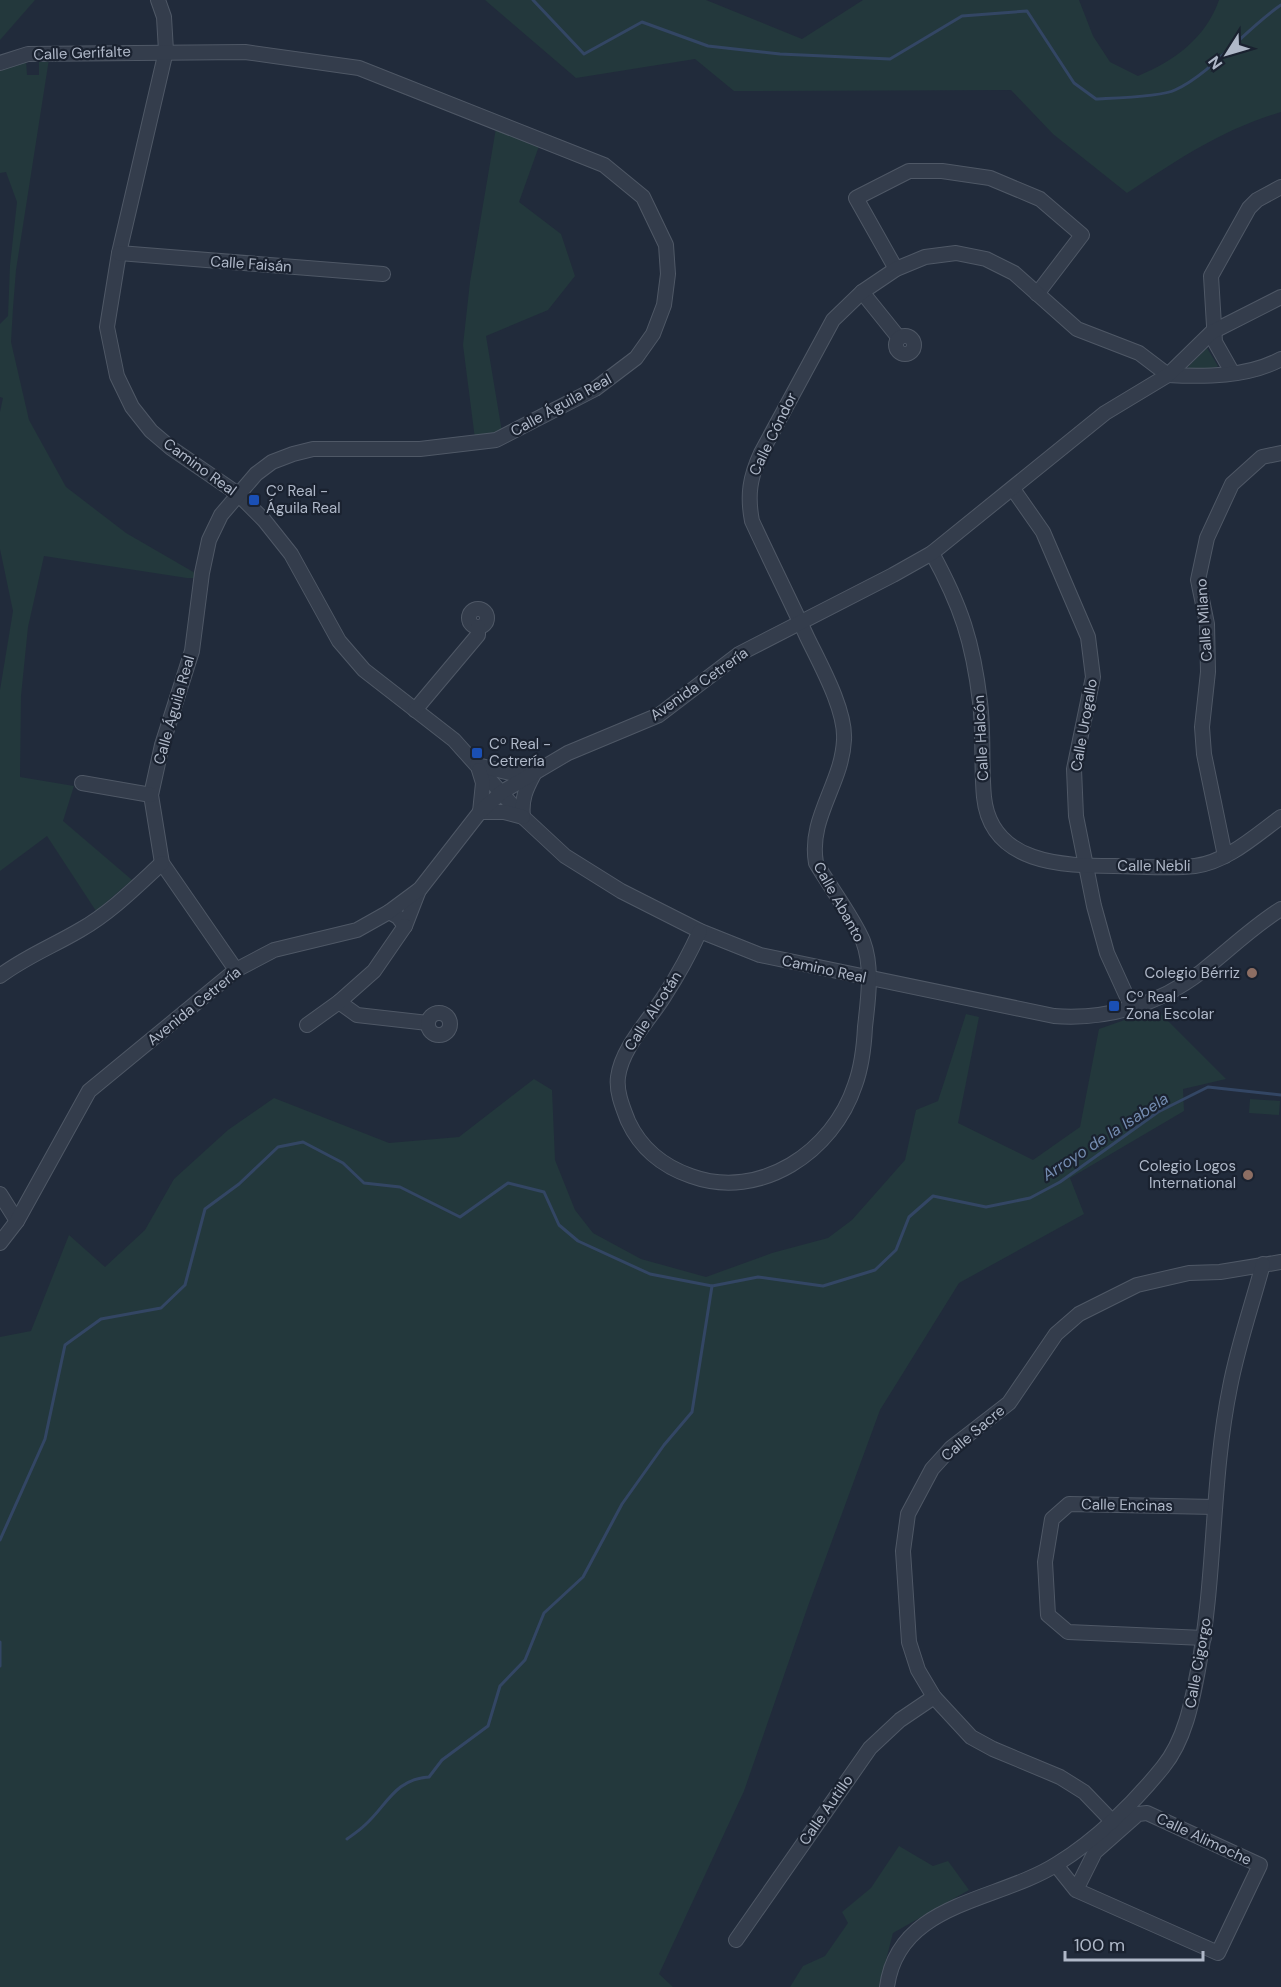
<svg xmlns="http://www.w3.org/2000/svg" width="1281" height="1987" viewBox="0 0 1281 1987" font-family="'DM Sans',sans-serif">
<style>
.green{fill:#23383c}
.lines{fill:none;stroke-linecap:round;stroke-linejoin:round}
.stream{stroke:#334664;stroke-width:3}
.minor-casing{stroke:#4f5866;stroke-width:16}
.minor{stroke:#343d4c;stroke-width:14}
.transit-dot{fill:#1a4fb4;stroke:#1a2230;stroke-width:2}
.education-dot{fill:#8d6e63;stroke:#1a2230;stroke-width:2}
.labels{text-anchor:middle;stroke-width:4.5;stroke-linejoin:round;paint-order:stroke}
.street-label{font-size:15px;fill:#afb8c8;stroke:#1a2230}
.poi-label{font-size:15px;fill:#afb8c8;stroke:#1a2230;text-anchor:start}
.water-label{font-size:16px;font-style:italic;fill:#758db2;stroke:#1a2230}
</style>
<rect width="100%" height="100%" fill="#212b3b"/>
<g class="green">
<polygon points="0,0 35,0 0,40"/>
<path d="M485,0H706L802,39L863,0H1079L1093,36L1110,62L1138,76C1174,61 1206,38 1219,0H1281V112C1221,130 1179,159 1127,193L1053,134L1011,90L734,91L695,59L576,78Z"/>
<polygon points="49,59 16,270 13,308 11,342 29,420 66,487 126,533 195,573 194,578 187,578 44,556 28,627 21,696 20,777 74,786 63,821 132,880 96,911 47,836 0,871 0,690 13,611 0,549 0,412 3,398 0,397 0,324 8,316 10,265 17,202 6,172 0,173 0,71 26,61 27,75 39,75 39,60"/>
<polygon points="496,128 539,146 519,202 561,234 575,276 548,310 486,336 502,432 475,439 463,345 470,282"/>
<polygon points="1207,348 1218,366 1216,368 1191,370 1188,367"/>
<polygon points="1156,1009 1226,1079 1183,1089 1184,1111 1070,1178 1084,1214 959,1283 880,1410 808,1606 744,1791 659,1974 673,1987 0,1987 0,1337 31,1331 69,1235 105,1267 145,1230 174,1179 228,1130 274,1098 389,1143 459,1137 534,1079 552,1090 555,1160 575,1210 593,1233 641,1259 706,1277 772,1253 828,1238 852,1220 905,1160 916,1110 938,1101 966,1014 979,1017 958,1123 1033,1160 1080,1127 1099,1029"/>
<polygon points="1250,1099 1280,1101 1279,1115 1249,1113"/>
<polygon points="899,1846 933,1866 948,1861 969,1890 893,1933 879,1987 790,1987 803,1966 825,1956 848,1923 842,1912 871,1888"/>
</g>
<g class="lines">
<g class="stream">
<path d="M533,0L584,54L642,22L708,46L780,54L890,59L962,16L1027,11L1074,83L1096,99C1114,98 1161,97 1175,90C1212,73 1245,29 1281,5"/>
<polyline points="0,1540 45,1439 65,1345 101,1319 161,1308 185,1285 205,1209 239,1184 278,1147 303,1142 343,1163 364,1183 400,1187 460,1217 508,1183 544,1192 559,1225 578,1241 650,1274 712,1286 758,1277 823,1286 875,1270 896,1250 909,1217 933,1196 986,1207 1030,1198 1060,1182 1158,1112 1208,1087 1281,1095"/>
<polyline points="0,1642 0,1666"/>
<path d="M347,1839C354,1834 360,1830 366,1824C387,1805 395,1779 429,1777L442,1760L488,1726L500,1686L525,1660L544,1613L583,1577L622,1504L664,1445L692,1412L712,1286"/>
</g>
<g class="minor-casing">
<g id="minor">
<path d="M158,0L164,17L166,51L119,253L107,327L117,376L132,407L151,431L171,448L238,494L264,520L291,554L339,641L364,670L454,740L523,817L565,856L621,891L700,931L760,955L1054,1016C1107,1020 1158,1005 1201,972C1228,951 1252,927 1281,909"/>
<polyline points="0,63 28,54 245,52 359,68 604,165 643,197 666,245 668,274 664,305 653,334 636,358 595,389 496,440 420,449 313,449 293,454 272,462 256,474 221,515 209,540 202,573 192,651 162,745 151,795 162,863 236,970"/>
<polyline points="119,253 383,274"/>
<polyline points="896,269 856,198 909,171 942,171 990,178 1040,199 1082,235 1037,294"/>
<polyline points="862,292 899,338"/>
<circle cx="905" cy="345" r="9"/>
<polyline points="1232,372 1215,342 1211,276 1249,208 1257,200 1281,187"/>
<path d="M1168,375C1204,377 1248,377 1281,359"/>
<polyline points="1013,489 1043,532 1088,637 1093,677 1074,769 1076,816 1094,906 1107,953 1132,1008"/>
<path d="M932,553C961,606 973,642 980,702C984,734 981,766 984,797C991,864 1063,866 1114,866C1140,866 1169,869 1195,866C1227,862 1256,835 1281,817"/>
<circle cx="478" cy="618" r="9"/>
<polyline points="415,710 478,635 478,627"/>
<path d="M477,765L510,773L534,774C526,789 521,799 523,817"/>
<polyline points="479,770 483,783 480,812"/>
<polyline points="82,783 151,795"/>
<polyline points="480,812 504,812 523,817"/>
<polyline points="1225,856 1204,754 1202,727 1208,672 1207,624 1198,580 1207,538 1232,484 1262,457 1281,453"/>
<polyline points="389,912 398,917 405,926 419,890"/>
<path d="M700,931C690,953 678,975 665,995C649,1021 622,1047 618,1077C616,1092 623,1108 628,1121C641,1149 662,1166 691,1176C760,1201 833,1152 855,1085C862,1066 864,1047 865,1027C868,1000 873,967 863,941C853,917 830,887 816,863C808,818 842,784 844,740C846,710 820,664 807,637C789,598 770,560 752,521C747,495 750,477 761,453L833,320L862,292L896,269L925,257L956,253L986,259L1014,273L1077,329L1139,353L1168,375"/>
<path d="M0,976C25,957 53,946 80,930C110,913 136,887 162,863"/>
<polyline points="339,1002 357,1015 428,1023"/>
<circle cx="439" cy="1024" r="11"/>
<polyline points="307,1025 339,1002 374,971 405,926"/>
<polyline points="0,1194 17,1221"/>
<polyline points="0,1243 17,1221 89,1091 236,970 274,950 357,930 389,912 420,889 480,812 502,792 568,753 659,715 739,654 893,575 932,553 1105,413 1168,375 1212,332 1281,297"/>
<polyline points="1204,1638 1068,1632 1048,1615 1045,1562 1052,1519 1069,1504 1215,1507"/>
<polyline points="1111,1820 1084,1792 1060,1777 993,1749 971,1737 934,1697 918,1670 909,1642 903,1551 908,1514 932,1469 951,1448 1009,1403 1056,1334 1079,1314 1137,1285 1189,1273 1220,1272 1281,1262"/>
<polyline points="1056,1865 1076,1890 1218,1953 1260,1865 1147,1813 1138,1814 1095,1852 1076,1890"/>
<polyline points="736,1940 870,1748 900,1720 934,1697"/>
<path d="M887,1987C898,1902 997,1902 1057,1864C1096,1840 1134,1803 1163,1767C1185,1740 1192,1702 1198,1670C1216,1576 1211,1480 1230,1387C1238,1345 1252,1305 1263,1264"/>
</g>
</g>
<use href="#minor" class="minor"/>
</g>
<g class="transit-dot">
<rect x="248" y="494" width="12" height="12" rx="3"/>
<rect x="471" y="747" width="12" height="12" rx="3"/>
<rect x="1108" y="1000" width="12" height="12" rx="3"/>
</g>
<g class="education-dot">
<circle cx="1252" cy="973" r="6"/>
<circle cx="1248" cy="1175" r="6"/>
</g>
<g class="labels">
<g class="street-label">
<text transform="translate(82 53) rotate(-2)" y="5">Calle Gerifalte</text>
<text transform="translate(251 264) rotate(4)" y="5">Calle Faisán</text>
<text transform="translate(561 405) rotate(-29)" y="5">Calle Águila Real</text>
<text transform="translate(773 434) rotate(-64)" y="5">Calle Cóndor</text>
<text transform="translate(200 467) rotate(36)" y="5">Camino Real</text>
<text transform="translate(1204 620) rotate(-94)" y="5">Calle Milano</text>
<text transform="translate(699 684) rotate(-35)" y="5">Avenida Cetrería</text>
<text transform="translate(174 710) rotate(-74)" y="5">Calle Águila Real</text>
<text transform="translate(1084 725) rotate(-80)" y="5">Calle Urogallo</text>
<text transform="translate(981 738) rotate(-93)" y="5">Calle Halcón</text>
<text x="1154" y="871">Calle Nebli</text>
<text transform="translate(839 902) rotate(61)" y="5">Calle Abanto</text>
<text transform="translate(824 969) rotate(12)" y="5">Camino Real</text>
<text transform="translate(194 1006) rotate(-39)" y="5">Avenida Cetrería</text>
<text transform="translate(653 1011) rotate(-57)" y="5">Calle Alcotán</text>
<text transform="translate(973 1433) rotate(-40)" y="5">Calle Sacre</text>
<text transform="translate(1127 1505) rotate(1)" y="5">Calle Encinas</text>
<text transform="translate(1198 1663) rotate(-80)" y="5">Calle Cigorgo</text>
<text transform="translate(826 1810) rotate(-55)" y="5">Calle Autillo</text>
<text transform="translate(1204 1839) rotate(25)" y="5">Calle Alimoche</text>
</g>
<g class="poi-label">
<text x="266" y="496">Cº Real -<tspan x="266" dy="17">Águila Real</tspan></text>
<text x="489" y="749">Cº Real -<tspan x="489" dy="17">Cetrería</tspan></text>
<text x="1240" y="978" text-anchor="end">Colegio Bérriz</text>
<text x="1126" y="1002">Cº Real -<tspan x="1126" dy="17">Zona Escolar</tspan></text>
<text x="1236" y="1171" text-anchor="end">Colegio Logos<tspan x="1236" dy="17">International</tspan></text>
</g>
<g class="water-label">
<text transform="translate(1105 1136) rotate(-33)" y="6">Arroyo de la Isabela</text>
</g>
</g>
<g transform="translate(1227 54) rotate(233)" stroke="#1a2230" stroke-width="4.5" paint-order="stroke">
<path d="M0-4.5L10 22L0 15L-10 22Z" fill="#afb8c8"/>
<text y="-9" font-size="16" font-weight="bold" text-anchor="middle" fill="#afb8c8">N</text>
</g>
<path d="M1065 1951v9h138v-9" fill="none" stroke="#afb8c8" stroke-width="3"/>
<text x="1074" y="1951" font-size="18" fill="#afb8c8" stroke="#1a2230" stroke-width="4.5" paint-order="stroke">100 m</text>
</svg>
